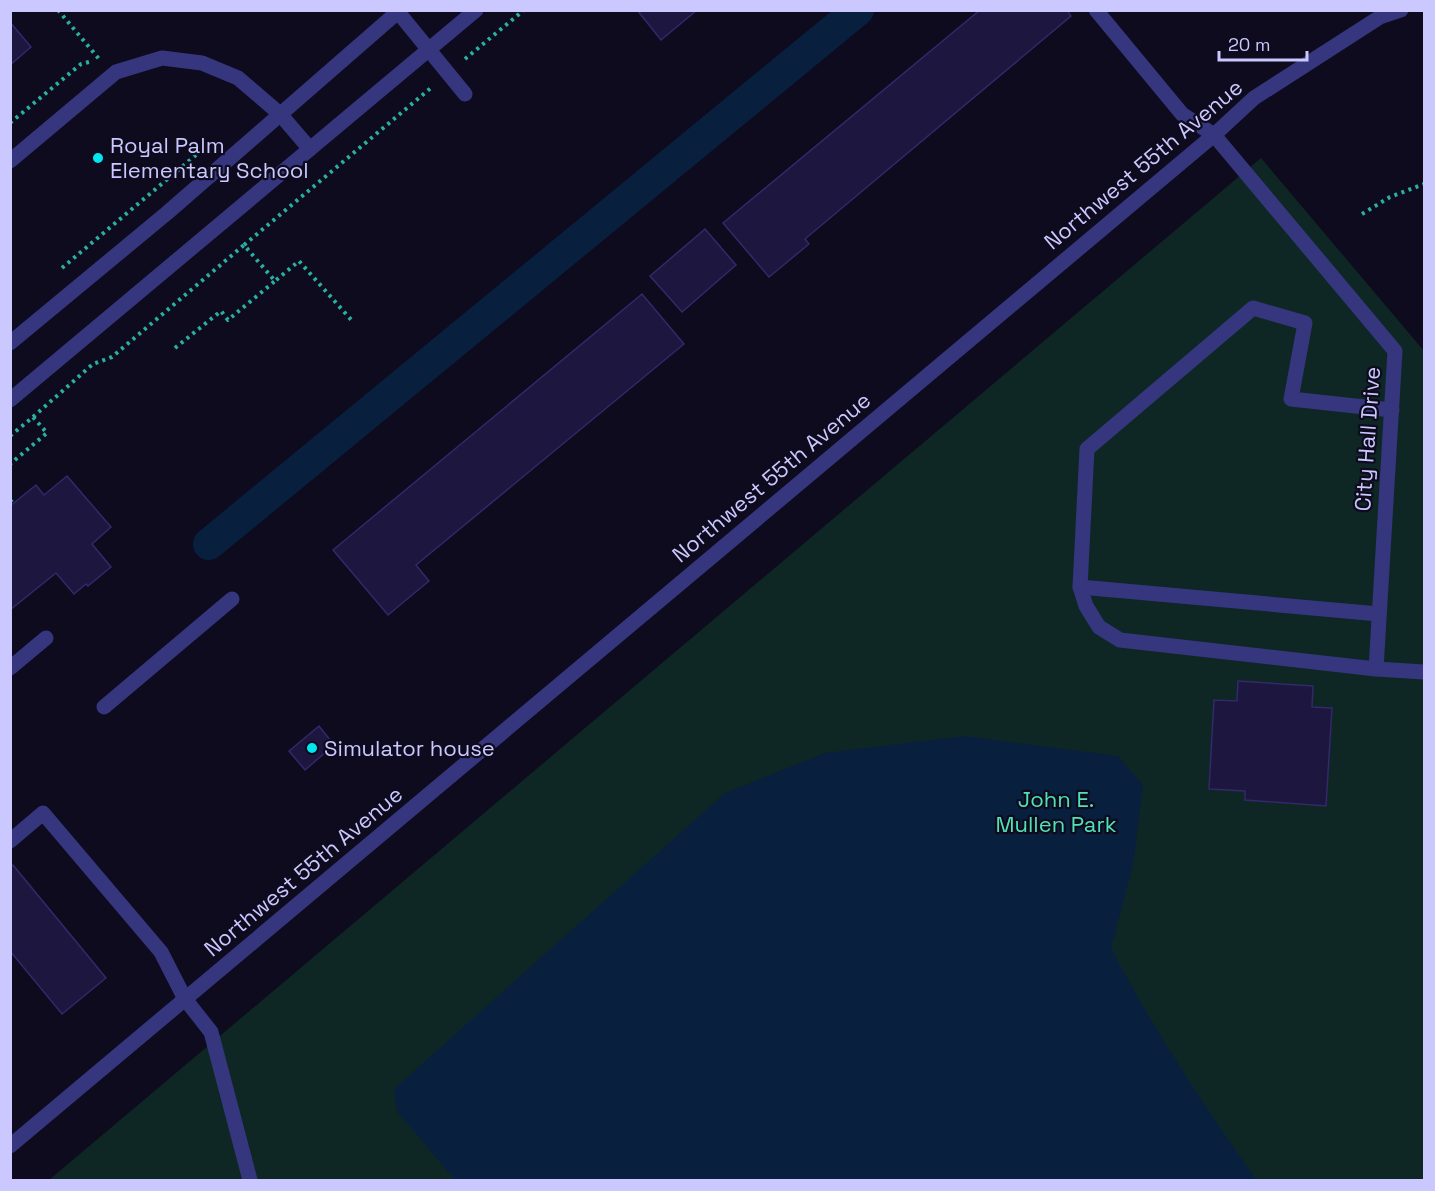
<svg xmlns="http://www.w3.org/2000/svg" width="1435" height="1191" viewBox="0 0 1435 1191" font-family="'Space Grotesk',sans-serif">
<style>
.green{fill:#0e2725}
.water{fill:#091f3e}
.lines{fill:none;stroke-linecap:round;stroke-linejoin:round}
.canal{stroke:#091f3e;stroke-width:32}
.building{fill:#1d173f;stroke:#32286b;stroke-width:1.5}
.path{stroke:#2ab0a1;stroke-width:4;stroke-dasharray:3 4.5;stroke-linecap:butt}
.service{stroke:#35367e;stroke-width:15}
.minor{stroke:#35367e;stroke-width:15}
.tertiary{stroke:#35367e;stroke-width:15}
.poi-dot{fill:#00e7f2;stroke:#0d0b1d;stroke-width:2}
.labels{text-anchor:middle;stroke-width:4.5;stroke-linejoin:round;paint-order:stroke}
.poi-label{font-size:22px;fill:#cbc7ff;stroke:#0d0b1d;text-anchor:start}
.street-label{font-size:22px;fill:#cbc7ff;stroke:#0d0b1d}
.park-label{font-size:22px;fill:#52e1b5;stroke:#0d0b1d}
</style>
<rect width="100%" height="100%" fill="#0d0b1d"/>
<polygon class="green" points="1261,158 1424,351 1424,1180 49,1180"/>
<path class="water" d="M965,736L1118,756L1143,785L1133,865L1111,948C1153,1029 1204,1105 1256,1180H455L397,1111L394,1089L725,793L825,753Z"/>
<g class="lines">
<polyline class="canal" points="209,544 858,10"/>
</g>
<g class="building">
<polygon points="637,10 697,10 661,40"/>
<polygon points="980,10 1067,10 1071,16 805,239 809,244 769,277 723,223"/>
<polygon points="10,22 31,47 10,65"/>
<polygon points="705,229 736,265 682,312 650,276"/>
<polygon points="642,294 684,344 416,565 429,581 388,615 333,550"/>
<polygon points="67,476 111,527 92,544 111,567 88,586 86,584 74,594 56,573 10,610 10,506 36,485 44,495"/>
<polygon points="1238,681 1313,686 1312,707 1332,708 1326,806 1245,800 1245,791 1209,789 1214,700 1237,701"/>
<polygon points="319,726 334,745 305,770 289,751"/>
<polygon points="13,865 106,978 62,1014 10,951 10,867"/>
</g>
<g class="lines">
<g class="path">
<polyline points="58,10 99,59"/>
<polyline points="465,59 524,10"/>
<polyline points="10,123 81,64 93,61"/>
<polyline points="1362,214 1390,197 1424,184"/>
<polyline points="244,245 432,87"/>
<polyline points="62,268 196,155"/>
<polyline points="175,348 221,311 228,320 275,281"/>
<polyline points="33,417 93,364 112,357 244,245 275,281 299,261 354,323"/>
<polyline points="10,436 33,417 47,433 10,464"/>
<polyline points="10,500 14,504"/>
</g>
<g class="service">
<polyline points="398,12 465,94"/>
<polyline points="10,161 116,72 162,58 202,63 238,78 280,114 310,149"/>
<polyline points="1080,587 1086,606 1099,627 1120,640 1376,669 1395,351 1214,135 1182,114 1096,10"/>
<polyline points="1379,614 1080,587 1087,449 1253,308 1305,323 1291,399 1392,410"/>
<polyline points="10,668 46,638"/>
<polyline points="104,707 232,599"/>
<polyline points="10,841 43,813 161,952 185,999"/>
</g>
<g class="minor">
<polyline points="1376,669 1424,672"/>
<polyline points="185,999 211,1032 250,1180"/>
<polyline points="10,1146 1214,135 1254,98 1380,17 1401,10"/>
</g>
<g class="tertiary">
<polyline points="10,343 167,213 400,10"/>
<polyline points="10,400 476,10"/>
</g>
</g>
<g class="poi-dot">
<circle cx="98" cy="158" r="6"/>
<circle cx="312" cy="748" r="6"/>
</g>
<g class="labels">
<g class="poi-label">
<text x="110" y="153">Royal Palm<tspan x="110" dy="25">Elementary School</tspan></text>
<text x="324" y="756">Simulator house</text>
</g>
<g class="street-label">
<text transform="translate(1143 164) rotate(-40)" y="8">Northwest 55th Avenue</text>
<text transform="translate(1367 439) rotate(-86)" y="8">City Hall Drive</text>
<text transform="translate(771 477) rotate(-40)" y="8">Northwest 55th Avenue</text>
<text transform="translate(303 871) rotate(-40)" y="8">Northwest 55th Avenue</text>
</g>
<g class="park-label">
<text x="1056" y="807">John E.<tspan x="1056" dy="25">Mullen Park</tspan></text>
</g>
</g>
<rect width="1435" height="1191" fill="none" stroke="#cbc7ff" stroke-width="24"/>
<path d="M1219 51v9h88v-9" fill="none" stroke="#cbc7ff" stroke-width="3"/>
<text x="1228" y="51" font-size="18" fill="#cbc7ff" stroke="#0d0b1d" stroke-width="4.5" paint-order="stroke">20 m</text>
</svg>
